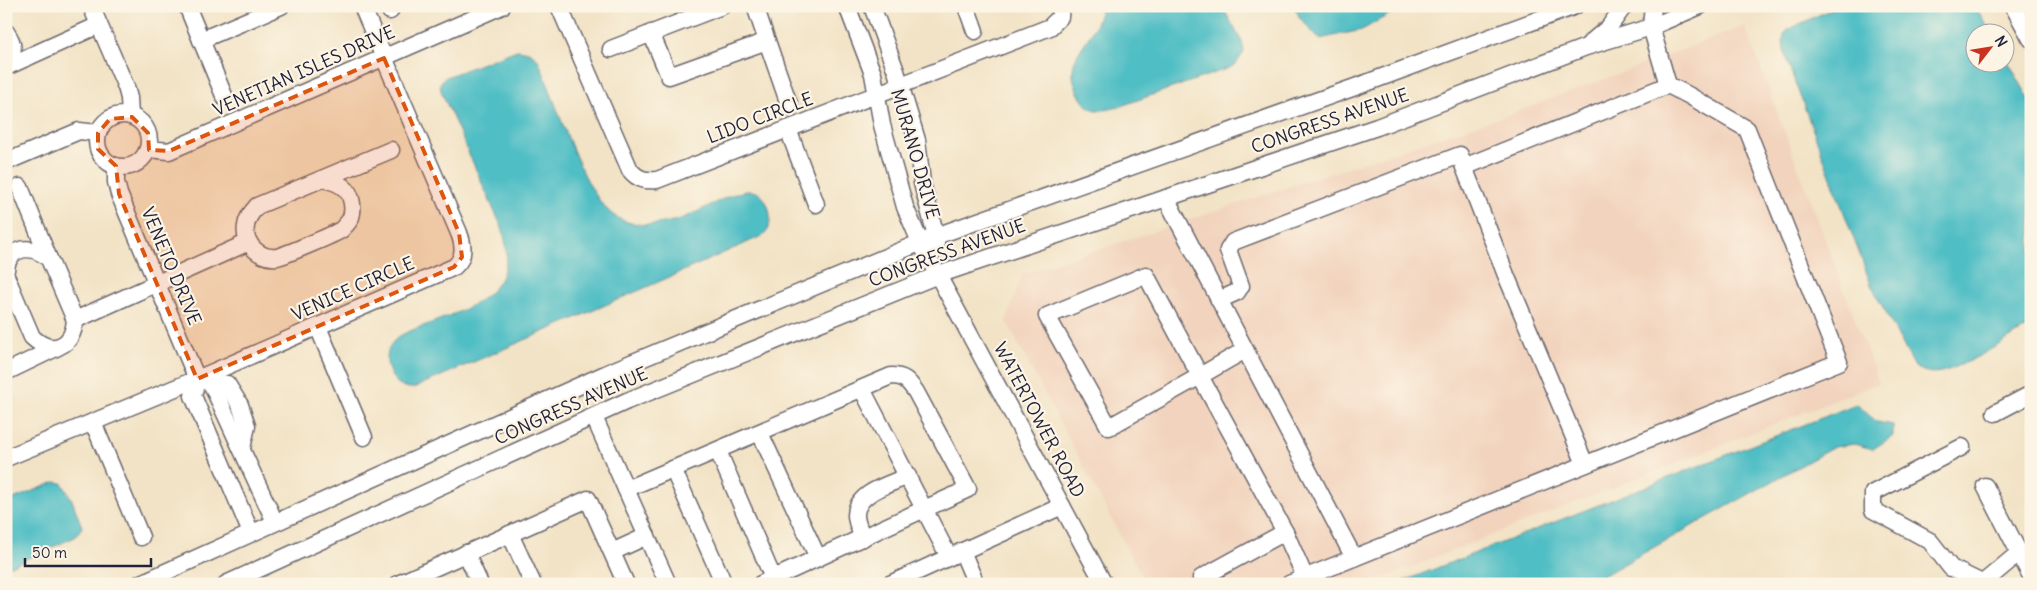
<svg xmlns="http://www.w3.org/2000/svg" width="2037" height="590" viewBox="0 0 2037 590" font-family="Delius,sans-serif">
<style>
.built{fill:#f2d4be}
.water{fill:#50bec5;stroke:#397080}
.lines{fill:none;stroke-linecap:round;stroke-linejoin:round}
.minor-casing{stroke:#6b666c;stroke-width:19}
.minor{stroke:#fff;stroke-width:16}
.marked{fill:#de560e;fill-opacity:0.2;stroke:#de560e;stroke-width:4;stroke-dasharray:10 6;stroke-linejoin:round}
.labels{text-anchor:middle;stroke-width:4.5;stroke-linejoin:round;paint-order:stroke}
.street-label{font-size:18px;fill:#22223b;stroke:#fcf5e5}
</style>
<rect width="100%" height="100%" fill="#fcf5e5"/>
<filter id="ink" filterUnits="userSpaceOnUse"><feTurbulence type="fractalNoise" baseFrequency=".02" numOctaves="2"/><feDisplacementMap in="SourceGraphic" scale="10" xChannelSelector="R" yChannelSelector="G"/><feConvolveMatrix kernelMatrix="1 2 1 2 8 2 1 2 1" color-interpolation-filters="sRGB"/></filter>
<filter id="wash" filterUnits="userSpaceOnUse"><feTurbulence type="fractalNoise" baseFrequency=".0096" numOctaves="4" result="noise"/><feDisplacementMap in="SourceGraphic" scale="20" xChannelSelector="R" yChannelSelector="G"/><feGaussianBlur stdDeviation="1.12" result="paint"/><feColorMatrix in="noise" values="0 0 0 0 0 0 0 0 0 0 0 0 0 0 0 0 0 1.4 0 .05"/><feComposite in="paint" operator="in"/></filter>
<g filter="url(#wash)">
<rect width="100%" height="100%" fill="#f2e3c6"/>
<polygon class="built" points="1745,26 1879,383 1368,584 1146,584 1006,321 1023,274 1514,113"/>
<g class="water">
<path d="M1101,6H1222L1242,42L1244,52L1236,64L1229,68L1115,108C1100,111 1090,113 1081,98C1056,54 1096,47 1101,6Z"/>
<polygon points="1294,6 1404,6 1362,30 1319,39 1300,18"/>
<path d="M1838,6H1975L1991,32H1974V62H2004L2005,56L2031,102V325C2007,339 1959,372 1933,373C1926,373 1921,370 1915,367L1872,287L1787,61C1784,50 1780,39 1787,30Z"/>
<path d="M517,50C527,51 532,52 538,60C555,97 584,201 618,218C637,228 657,225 677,220C699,214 731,190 751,191C768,191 776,222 765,234C763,236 758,238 755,239C642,290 527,339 413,388C390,390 378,355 395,340C403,332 416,329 426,325C456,313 501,300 506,262C508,250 505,239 502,228L441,91L440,84L443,79L449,76Z"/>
<polygon points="1856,404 1877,422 1893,425 1893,436 1873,449 1854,444 1834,447 1588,584 1396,584 1824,417"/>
<polygon points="55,482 62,483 72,500 82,527 75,537 6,568 6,502"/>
</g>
</g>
<g filter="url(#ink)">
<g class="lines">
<g class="minor-casing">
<g id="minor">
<polyline points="91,6 126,87 129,98 130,116"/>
<polyline points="187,6 225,98"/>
<polyline points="388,6 390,11"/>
<path d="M559,6L630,170C638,180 646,181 657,180L1050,27L1060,17L1061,6"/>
<polyline points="847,6 873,74 882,125 905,207 920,242 1104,584"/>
<polyline points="872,6 896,71 917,140 922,183 936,236 936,245"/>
<polyline points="966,6 975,31"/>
<polyline points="2013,6 2031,39"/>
<path d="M6,32C14,43 16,55 6,65"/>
<polyline points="651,33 669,76 767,41 755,6"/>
<polyline points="201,40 281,6"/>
<polyline points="767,41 790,107"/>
<polyline points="1590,43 1609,27 1624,6"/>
<polyline points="611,49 722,6"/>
<polyline points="6,67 99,25"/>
<circle cx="123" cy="141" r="26"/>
<polyline points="788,129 816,204"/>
<polyline points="148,149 169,151 502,6"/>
<polyline points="6,162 79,131 98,133"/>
<polyline points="116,166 116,182 119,194 197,379 193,396 251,533"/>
<polyline points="1464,167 1506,275 1585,464"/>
<path d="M322,179C334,181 348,185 351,199C353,206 353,215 349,221C347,224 343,228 341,230C335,234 283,256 277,257C259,259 243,243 246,226C247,217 252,212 257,206L391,150"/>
<polyline points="20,187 49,259"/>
<polyline points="1166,198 1354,558"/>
<path d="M6,270C8,245 34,244 49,259L75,320C73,347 52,356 32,337L6,276"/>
<polyline points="1219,300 1237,292 1241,286 1228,250 1233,242 1460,155 1464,167 1668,85"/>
<polyline points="75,320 249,242"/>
<polyline points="318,327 364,437"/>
<polyline points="1245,350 1200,376 1146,275 1047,316 1109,427 1200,376 1285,532 1305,577"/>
<polyline points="6,372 58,347"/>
<polyline points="197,379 211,383 275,522"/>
<polyline points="211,383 227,384 240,405 247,426 242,448"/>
<polyline points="862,389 949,557"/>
<polyline points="1995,413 2031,394"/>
<polyline points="594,417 668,584"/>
<polyline points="93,422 141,537"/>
<polyline points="760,433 818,558"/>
<polyline points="1962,447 1873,493 1873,510 1930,541 1951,568 1984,584"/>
<polyline points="718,451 773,578"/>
<path d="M6,458L197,379L454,267C465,258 464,246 459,233L362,6"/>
<polyline points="673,469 724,584"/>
<polyline points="1985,486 2031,576"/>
<path d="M626,489L891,376C905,376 908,381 916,392L968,489L761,584"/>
<path d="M863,538C860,530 856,523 856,515C856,492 891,484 908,476"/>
<polyline points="962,551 976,584"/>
<polyline points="612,552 647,536"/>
<polyline points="466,553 480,584"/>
<polyline points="1201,578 1285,532"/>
<polyline points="1983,583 2020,552"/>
<polyline points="139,584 612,371 936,236 1358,86 1575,6"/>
<polyline points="226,584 627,401 938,275 1377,127 1586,47 1651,27 1700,6"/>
<polyline points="398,584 510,534"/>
<polyline points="533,584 510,534 588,499 626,584"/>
<polyline points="890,584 1062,506"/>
<polyline points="1289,584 1839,362 1747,129 1688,95 1668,85 1651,27 1653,6"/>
</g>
</g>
<use href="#minor" class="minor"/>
</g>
</g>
<path class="marked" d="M384,58L459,233L462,257L454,267L197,379L119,194L116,166L98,149V133L110,119L132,117L148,133L149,150L169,151Z"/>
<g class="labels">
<g class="street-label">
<text transform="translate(304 71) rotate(-24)" y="6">VENETIAN ISLES DRIVE</text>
<text transform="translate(760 118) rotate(-21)" y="6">LIDO CIRCLE</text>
<text transform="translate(1330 121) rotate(-19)" y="6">CONGRESS AVENUE</text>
<text transform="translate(915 154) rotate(74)" y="6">MURANO DRIVE</text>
<text transform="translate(947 253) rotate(-20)" y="6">CONGRESS AVENUE</text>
<text transform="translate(171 266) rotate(67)" y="6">VENETO DRIVE</text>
<text transform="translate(353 289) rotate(-24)" y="6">VENICE CIRCLE</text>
<text transform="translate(571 406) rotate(-24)" y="6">CONGRESS AVENUE</text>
<text transform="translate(1039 420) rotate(62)" y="6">WATERTOWER ROAD</text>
</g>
</g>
<rect width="2037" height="590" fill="none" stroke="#fcf5e5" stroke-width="25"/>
<g transform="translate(1990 48) rotate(59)"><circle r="24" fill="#fcf5e5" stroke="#a5a1a1"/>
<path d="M0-4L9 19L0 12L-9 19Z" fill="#c8321e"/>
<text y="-8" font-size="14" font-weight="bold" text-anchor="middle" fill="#22223b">N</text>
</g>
<path d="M25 558v8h126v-8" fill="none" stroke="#22223b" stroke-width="2.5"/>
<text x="32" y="558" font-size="15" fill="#22223b" stroke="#fcf5e5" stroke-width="4" paint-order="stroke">50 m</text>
</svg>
